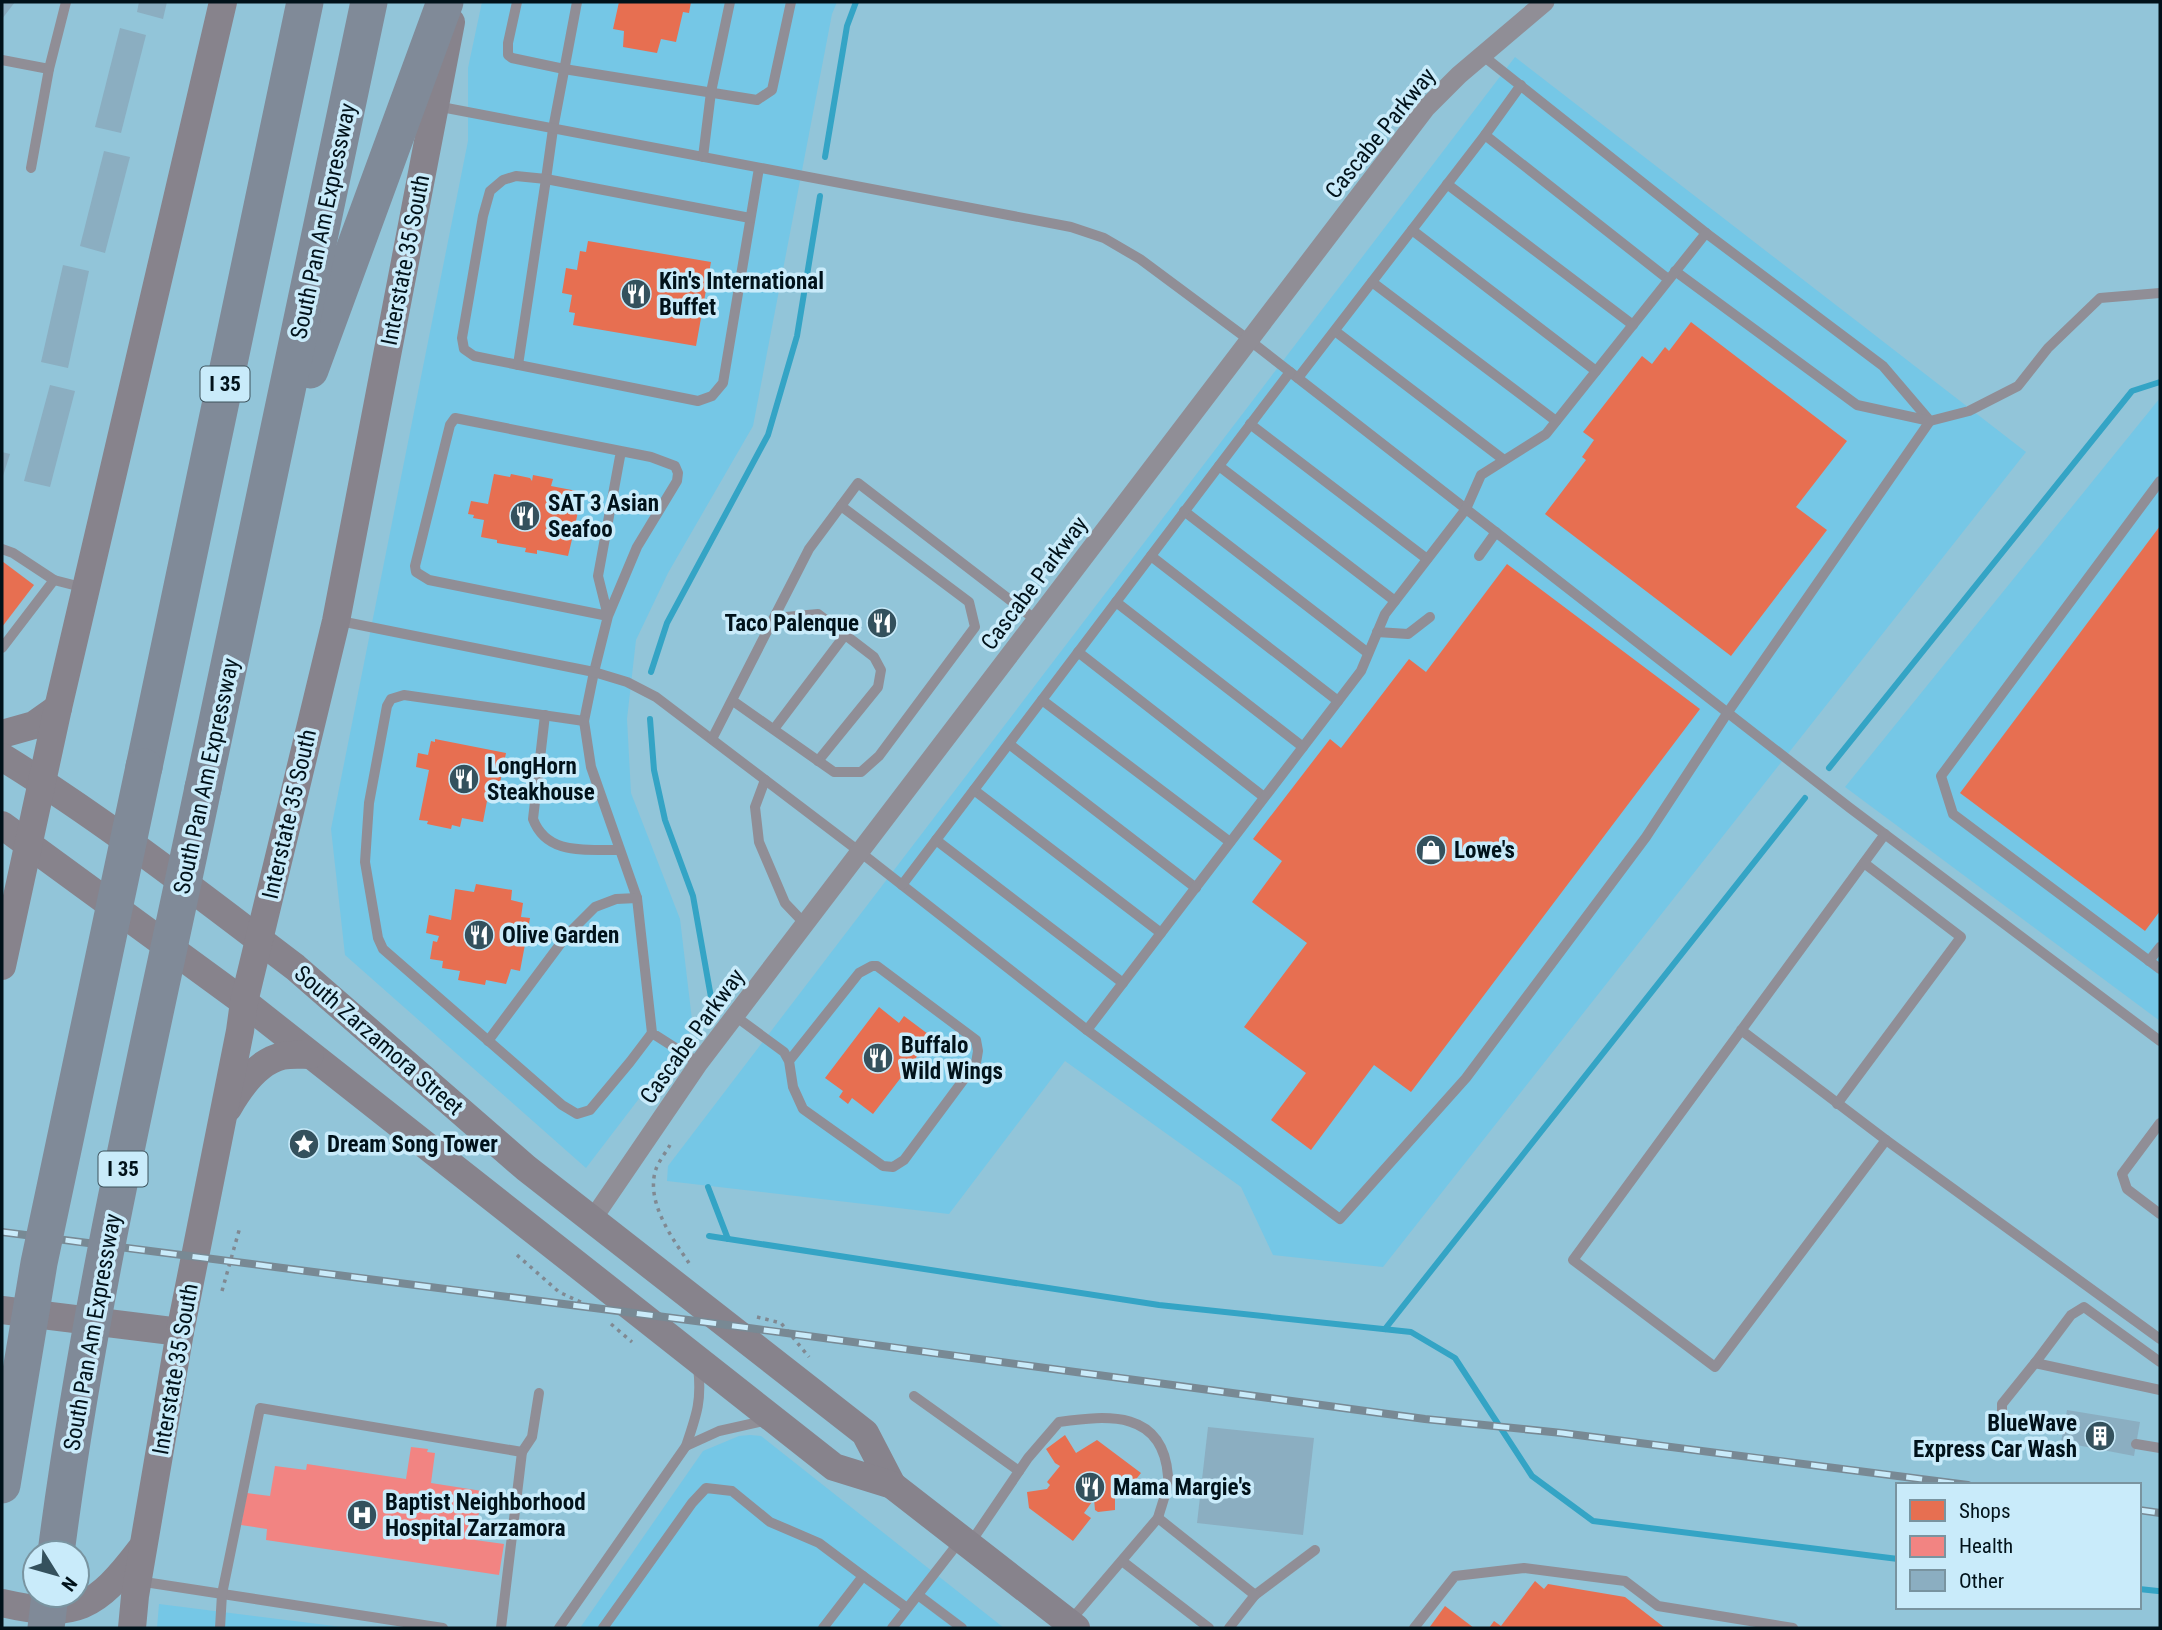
<svg xmlns="http://www.w3.org/2000/svg" width="2162" height="1630" viewBox="0 0 2162 1630" font-family="'Roboto Condensed',sans-serif">
<style>
.built{fill:#75c7e6}
.shops{fill:#e76f51}
.health{fill:#f28482}
.lines{fill:none;stroke-linecap:round;stroke-linejoin:round}
.stream{stroke:#34a4c5;stroke-width:6}
.building{fill:#8baec1}
.path{stroke:#808992;stroke-width:3.5;stroke-dasharray:3.5 5;stroke-linecap:butt}
.service{stroke:#908e96;stroke-width:10}
.minor{stroke:#908e96;stroke-width:19}
.secondary{stroke:#87838c;stroke-width:28}
.motorway{stroke:#808a98;stroke-width:37}
.rail-casing{stroke:#788994;stroke-width:8}
.rail{stroke:#c9ebfa;stroke-width:5;stroke-dasharray:16;stroke-linecap:butt}
.motorway-bridge{stroke:#808a98;stroke-width:37}
.labels{text-anchor:middle;stroke-width:7;stroke-linejoin:round;paint-order:stroke}
.shield{fill:#c9ebfa;stroke:#3d535d;stroke-width:2}
.shield-label{font-size:21px;font-weight:bold;fill:#01121a}
.street-label{font-size:23px;fill:#01121a;stroke:#c9ebfa}
.poi-label{font-size:23px;font-weight:bold;fill:#01121a;stroke:#c9ebfa;text-anchor:start}
</style>
<rect width="100%" height="100%" fill="#92c5d9"/>
<g class="built">
<polygon points="482,2 837,2 832,14 753,426 668,573 636,640 627,719 631,793 680,919 693,1028 586,1168 345,955 331,829 468,141 468,68"/>
<polygon points="1515,57 2026,452 1383,1267 1273,1255 1241,1187 1065,1061 949,1214 667,1181 668,1166"/>
<polygon points="2160,398 2160,1021 1845,787"/>
<polygon points="750,1435 761,1436 1004,1628 580,1628 703,1451 739,1436"/>
<polygon points="159,1604 350,1628 157,1628"/>
</g>
<g class="shops">
<polygon points="619,2 691,2 689,13 683,12 676,42 661,39 657,53 623,47 624,31 613,29"/>
<polygon points="588,241 711,262 696,346 573,325 575,313 569,312 572,295 562,293 566,268 577,270 580,251 586,252"/>
<polygon points="1691,322 1847,441 1796,507 1827,530 1731,656 1545,514 1586,460 1582,457 1594,440 1583,432 1642,356 1652,364 1665,347 1669,351"/>
<polygon points="494,474 510,477 511,474 530,478 532,481 533,475 553,479 551,486 582,492 576,521 588,523 586,533 574,531 568,556 537,550 537,554 525,552 526,548 497,543 497,540 481,537 484,520 473,518 474,515 468,514 471,501 488,504"/>
<polygon points="2160,526 2160,911 2145,931 1960,793"/>
<polygon points="2,561 34,585 2,627"/>
<polygon points="1507,564 1700,709 1411,1092 1374,1065 1311,1150 1271,1120 1306,1073 1244,1027 1307,943 1252,902 1282,861 1253,839 1330,739 1341,748 1409,659 1426,672"/>
<polygon points="435,739 506,753 496,803 487,801 483,822 462,818 460,827 452,825 451,829 427,824 428,821 419,820 429,770 416,767 418,753 428,755 431,741 435,742"/>
<polygon points="476,884 512,890 511,900 523,903 521,917 530,918 520,971 511,969 506,984 486,980 485,985 458,980 460,971 442,968 443,961 430,959 433,941 437,942 439,936 426,933 429,915 451,920 455,889 474,892"/>
<polygon points="879,1007 899,1023 904,1016 932,1037 873,1114 852,1098 848,1104 839,1097 843,1091 825,1078"/>
<polygon points="1065,1435 1076,1453 1097,1440 1141,1473 1122,1497 1115,1497 1115,1510 1098,1512 1095,1510 1094,1499 1084,1513 1091,1518 1073,1541 1029,1508 1027,1492 1047,1489 1050,1485 1047,1482 1060,1466 1055,1463 1046,1449"/>
<polygon points="1535,1581 1544,1589 1548,1584 1625,1597 1665,1628 1489,1628 1494,1621 1501,1626"/>
<polygon points="1445,1606 1474,1628 1429,1628"/>
</g>
<polygon class="health" points="411,1447 428,1449 427,1452 435,1453 431,1483 482,1491 475,1540 504,1544 499,1575 266,1540 267,1529 241,1525 247,1493 270,1496 275,1466 306,1470 307,1464 406,1479"/>
<g class="lines">
<g class="stream">
<polyline points="825,157 847,26 856,2"/>
<polyline points="651,672 667,623 768,435 797,336 820,196"/>
<polyline points="650,719 654,770 665,820 693,896 712,1003"/>
<polyline points="1829,768 2132,391 2160,382"/>
<polyline points="708,1187 728,1239"/>
<polyline points="709,1236 1159,1305 1411,1332 1455,1358 1532,1476 1593,1521 1898,1559"/>
<polyline points="1385,1329 1805,798"/>
<polyline points="2139,1589 2158,1591"/>
</g>
</g>
<g class="building">
<polygon points="2,2 15,2 2,19"/>
<polygon points="139,2 167,2 163,19 137,12"/>
<polygon points="120,28 146,35 121,133 95,127"/>
<polygon points="104,151 130,157 105,253 80,246"/>
<polygon points="63,265 89,271 68,368 41,362"/>
<polygon points="50,385 75,391 50,487 24,481"/>
<polygon points="2,452 10,454 2,479"/>
<polygon points="2067,1410 2140,1422 2134,1456 2061,1442"/>
<polygon points="1208,1427 1314,1438 1303,1535 1197,1523"/>
</g>
<g class="lines">
<g class="path">
<path d="M670,1145C666,1152 659,1161 656,1169C645,1201 672,1238 689,1263"/>
<polyline points="517,1255 559,1292 589,1306"/>
<polyline points="222,1291 240,1227"/>
<polyline points="757,1317 781,1323 809,1357"/>
<polyline points="611,1324 632,1342"/>
</g>
<g class="service">
<polyline points="517,2 508,43 508,55 512,58 564,69 757,100 772,90 791,2"/>
<polyline points="577,2 553,129 546,179 516,176 503,180 490,191 483,216 462,338 464,349 474,356 698,401 712,396 723,383 759,168"/>
<polyline points="1482,55 1706,233 1883,366 1930,421 1969,411 2018,386 2048,348 2100,298 2160,293"/>
<polyline points="2,60 49,69"/>
<polyline points="436,106 1071,227 1104,238 1140,259 1249,340 1850,808 2160,1041"/>
<polyline points="1485,135 1668,279"/>
<polyline points="703,157 711,92 730,2"/>
<polyline points="31,168 49,69 66,2"/>
<polyline points="1447,184 1633,325"/>
<polyline points="1412,230 1596,371"/>
<polyline points="1372,282 1556,421"/>
<polyline points="1335,331 1504,460"/>
<polyline points="518,365 546,179 750,218"/>
<polyline points="1298,378 1485,135 1521,85"/>
<polyline points="1250,424 1427,559"/>
<polyline points="621,451 598,576 608,616 429,580 416,572 415,566 450,425 455,418 651,457 675,466 678,473 677,481 637,547 608,616 594,672 584,721 591,767 637,898 652,1033 699,1063"/>
<polyline points="1219,466 1395,601"/>
<polyline points="2160,481 1941,776 1953,814 2160,969"/>
<polyline points="1184,511 1368,653"/>
<polyline points="2,549 13,553 54,580"/>
<polyline points="1151,556 1338,701"/>
<polyline points="1479,556 1496,532"/>
<polyline points="1116,602 1303,747"/>
<polyline points="775,618 818,614 874,657 881,670 878,687 818,761"/>
<polyline points="340,621 594,672 627,682 656,697 860,852 1087,1030 1340,1219 1466,1078 1646,837 1728,712 1930,421 1857,405 1675,271"/>
<polyline points="1377,632 1408,634 1430,617"/>
<polyline points="2,648 54,580 85,588"/>
<polyline points="1078,652 1264,797"/>
<polyline points="1042,700 1230,842"/>
<polyline points="733,701 834,772 861,772 879,756 975,627 969,602 841,506"/>
<path d="M545,715L533,819C547,856 586,849 619,850"/>
<polyline points="584,721 404,695 391,699 387,706 369,803 365,862 378,938 383,949 562,1105 577,1114 590,1110 630,1062 652,1033"/>
<polyline points="774,729 845,635"/>
<polyline points="712,739 809,549 858,483 1036,620"/>
<polyline points="1009,744 1196,888"/>
<polyline points="765,780 755,807 759,842 785,903 805,924"/>
<polyline points="974,790 1161,933"/>
<polyline points="936,840 1123,983"/>
<polyline points="902,885 1290,372"/>
<polyline points="2149,961 2160,947"/>
<polyline points="735,1016 784,1052 789,1061 793,1087 803,1109 883,1166 893,1167 904,1160 976,1063 978,1051 976,1040 877,966 872,966 859,973 789,1061"/>
<polyline points="1087,1030 1361,671 1385,614 1466,509 1481,475 1546,434 1706,233"/>
<polyline points="1741,1030 1886,1140 1715,1367 1573,1260 1885,834"/>
<polyline points="488,1041 567,935 595,907 616,899 637,898"/>
<polyline points="1837,1104 1961,937 1864,863"/>
<polyline points="2160,1123 2122,1174 2127,1189 2160,1214"/>
<polyline points="1886,1140 2160,1339"/>
<polyline points="2160,1362 2084,1307 2071,1315 2035,1363 2160,1390"/>
<polyline points="2035,1363 2002,1404 2002,1414 2008,1419 2063,1429"/>
<polyline points="914,1396 1019,1471"/>
<polyline points="2136,1444 2160,1448"/>
<polyline points="686,1446 719,1431 768,1420"/>
<polyline points="522,1452 532,1437 539,1393"/>
<path d="M971,1542L1028,1458L1059,1422C1108,1415 1163,1410 1168,1476C1169,1488 1161,1506 1158,1518"/>
<polyline points="1122,1561 1209,1628"/>
<polyline points="863,1576 907,1608"/>
<polyline points="138,1581 443,1628"/>
<polyline points="918,1595 962,1628"/>
<polyline points="1255,1595 1315,1550"/>
<polyline points="1071,1620 1158,1518 1255,1595 1229,1628"/>
<polyline points="220,1628 222,1594 260,1408 522,1452 501,1628"/>
<path d="M559,1628L686,1446C697,1414 702,1400 698,1367"/>
<polyline points="603,1628 692,1503 706,1488 732,1491 770,1522 819,1543 863,1576 823,1628"/>
<polyline points="892,1628 959,1542"/>
<polyline points="1414,1628 1455,1576 1524,1568 1625,1581 1658,1606 1793,1628"/>
</g>
<polyline class="minor" points="592,1220 699,1063 1426,108 1459,75 1545,2"/>
<g class="secondary">
<polyline points="2,734 34,725 58,708"/>
<path d="M2,757C103,819 200,895 295,967L526,1168L865,1433L892,1485"/>
<polyline points="2,825 244,1002 834,1467 892,1485 1076,1628"/>
<polyline points="2,966 58,708 223,2"/>
<path d="M228,1108C240,1087 257,1062 282,1056C291,1054 301,1055 310,1055"/>
<polyline points="2,1310 180,1332"/>
<path d="M2,1603C76,1620 96,1608 141,1549"/>
<polyline points="132,1628 135,1596 180,1332 240,1031 244,1002 336,621 451,22"/>
</g>
<g class="motorway">
<polyline points="310,370 445,2"/>
<polyline points="144,767 305,2"/>
<polyline points="203,788 369,2"/>
</g>
<g class="rail-casing">
<g id="rail">
<polyline points="2,1232 727,1325 1425,1419 1562,1433 1968,1485"/>
<polyline points="2139,1510 2160,1513"/>
</g>
</g>
<use href="#rail" class="rail"/>
<g class="motorway-bridge">
<polyline points="2,1485 39,1263 144,767"/>
<path d="M56,1553C89,1296 150,1042 203,788"/>
<polyline points="46,1628 50,1595"/>
</g>
</g>
<defs>
<g id="restaurant-disc" transform="scale(1.575)"><circle r="9.5" fill="#34515d" stroke="#c9ebfa"/><path d="M-5-6h1v4h1v-4h1v4h1v-4h1v5L-1.5 .5V6h-2V.5L-5-1ZM5-6V6H3V1.5H1.5Q1.5-4 5-6Z" fill="#fff"/></g>
<g id="shop-disc" transform="scale(1.575)"><circle r="9.5" fill="#34515d" stroke="#c9ebfa"/><path d="M-5-2.5h2.3a2.7 3.5 0 0 1 5.4 0H5L5.5 6h-11ZM-1.5-2.5h3a1.5 2.3 0 0 0-3 0Z" fill="#fff"/></g>
<g id="sight-disc" transform="scale(1.575)"><circle r="9.5" fill="#34515d" stroke="#c9ebfa"/><path d="M0-6L1.8-2.2L6-1.7L2.9 1.2L3.7 5.4L0 3.3L-3.7 5.4L-2.9 1.2L-6-1.7L-1.8-2.2Z" fill="#fff"/></g>
<g id="building-disc" transform="scale(1.575)"><circle r="9.5" fill="#34515d" stroke="#c9ebfa"/><path d="M-4-6H4V6H1V3H-1V6H-4ZM-2.5-4.3h1.7v1.8h-1.7ZM.8-4.3h1.7v1.8H.8ZM-2.5-1h1.7V.8h-1.7ZM.8-1h1.7V.8H.8Z" fill="#fff"/></g>
<g id="hospital-disc" transform="scale(1.575)"><circle r="9.5" fill="#34515d" stroke="#c9ebfa"/><path d="M-5-5h3v3.5h4V-5h3V5h-3V1.5h-4V5h-3Z" fill="#fff"/></g>
</defs>
<g fill-rule="evenodd">
<use href="#restaurant-disc" x="636" y="294"/>
<use href="#restaurant-disc" x="525" y="516"/>
<use href="#restaurant-disc" x="882" y="623"/>
<use href="#restaurant-disc" x="464" y="779"/>
<use href="#shop-disc" x="1431" y="850"/>
<use href="#restaurant-disc" x="479" y="935"/>
<use href="#restaurant-disc" x="878" y="1058"/>
<use href="#sight-disc" x="304" y="1144"/>
<use href="#building-disc" x="2100" y="1436"/>
<use href="#restaurant-disc" x="1090" y="1487"/>
<use href="#hospital-disc" x="362" y="1515"/>
</g>
<g class="labels">
<g class="shield">
<rect x="200.5" y="366.5" width="49" height="35" rx="5"/>
<rect x="98.5" y="1151.5" width="49" height="35" rx="5"/>
</g>
<g class="shield-label">
<text x="225" y="391">I 35</text>
<text x="123" y="1176">I 35</text>
</g>
<g class="street-label">
<text transform="translate(1380 133) rotate(-51)" y="8">Cascabe Parkway</text>
<text transform="translate(323 221) rotate(-78)" y="8">South Pan Am Expressway</text>
<text transform="translate(405 260) rotate(-79)" y="8">Interstate 35 South</text>
<text transform="translate(1034 583) rotate(-53)" y="8">Cascabe Parkway</text>
<text transform="translate(206 776) rotate(-78)" y="8">South Pan Am Expressway</text>
<text transform="translate(289 814) rotate(-77)" y="8">Interstate 35 South</text>
<text transform="translate(692 1036) rotate(-54)" y="8">Cascabe Parkway</text>
<text transform="translate(379 1040) rotate(41)" y="8">South Zarzamora Street</text>
<text transform="translate(92 1332) rotate(-80)" y="8">South Pan Am Expressway</text>
<text transform="translate(175 1369) rotate(-80)" y="8">Interstate 35 South</text>
</g>
<g class="poi-label">
<text x="659" y="289">Kin's International<tspan x="659" dy="26">Buffet</tspan></text>
<text x="548" y="511">SAT 3 Asian<tspan x="548" dy="26">Seafoo</tspan></text>
<text x="859" y="631" text-anchor="end">Taco Palenque</text>
<text x="487" y="774">LongHorn<tspan x="487" dy="26">Steakhouse</tspan></text>
<text x="1454" y="858">Lowe's</text>
<text x="502" y="943">Olive Garden</text>
<text x="901" y="1053">Buffalo<tspan x="901" dy="26">Wild Wings</tspan></text>
<text x="327" y="1152">Dream Song Tower</text>
<text x="2077" y="1431" text-anchor="end">BlueWave<tspan x="2077" dy="26">Express Car Wash</tspan></text>
<text x="1113" y="1495">Mama Margie's</text>
<text x="385" y="1510">Baptist Neighborhood<tspan x="385" dy="26">Hospital Zarzamora</tspan></text>
</g>
</g>
<rect width="2162" height="1630" fill="none" stroke="#01121a" stroke-width="7"/>
<rect x="1896" y="1483" width="245" height="126" fill="#c9ebfa" stroke="#7994a0" stroke-width="2"/>
<rect x="1910" y="1500" width="35" height="21" fill="#e76f51" stroke="#7994a0" stroke-width="2"/>
<text x="1959" y="1518" font-size="21" fill="#01121a">Shops</text>
<rect x="1910" y="1536" width="35" height="21" fill="#f28482" stroke="#7994a0" stroke-width="2"/>
<text x="1959" y="1553" font-size="21" fill="#01121a">Health</text>
<rect x="1910" y="1570" width="35" height="21" fill="#8baec1" stroke="#7994a0" stroke-width="2"/>
<text x="1959" y="1588" font-size="21" fill="#01121a">Other</text>
<g transform="translate(56 1574) rotate(127)"><circle r="33" fill="#c9ebfa" stroke="#7994a0" stroke-width="2"/>
<path d="M0-5L12 26L0 18L-12 26Z" fill="#34515d"/>
<text y="-10" font-size="19" font-weight="bold" text-anchor="middle" fill="#01121a">N</text>
</g>
</svg>
